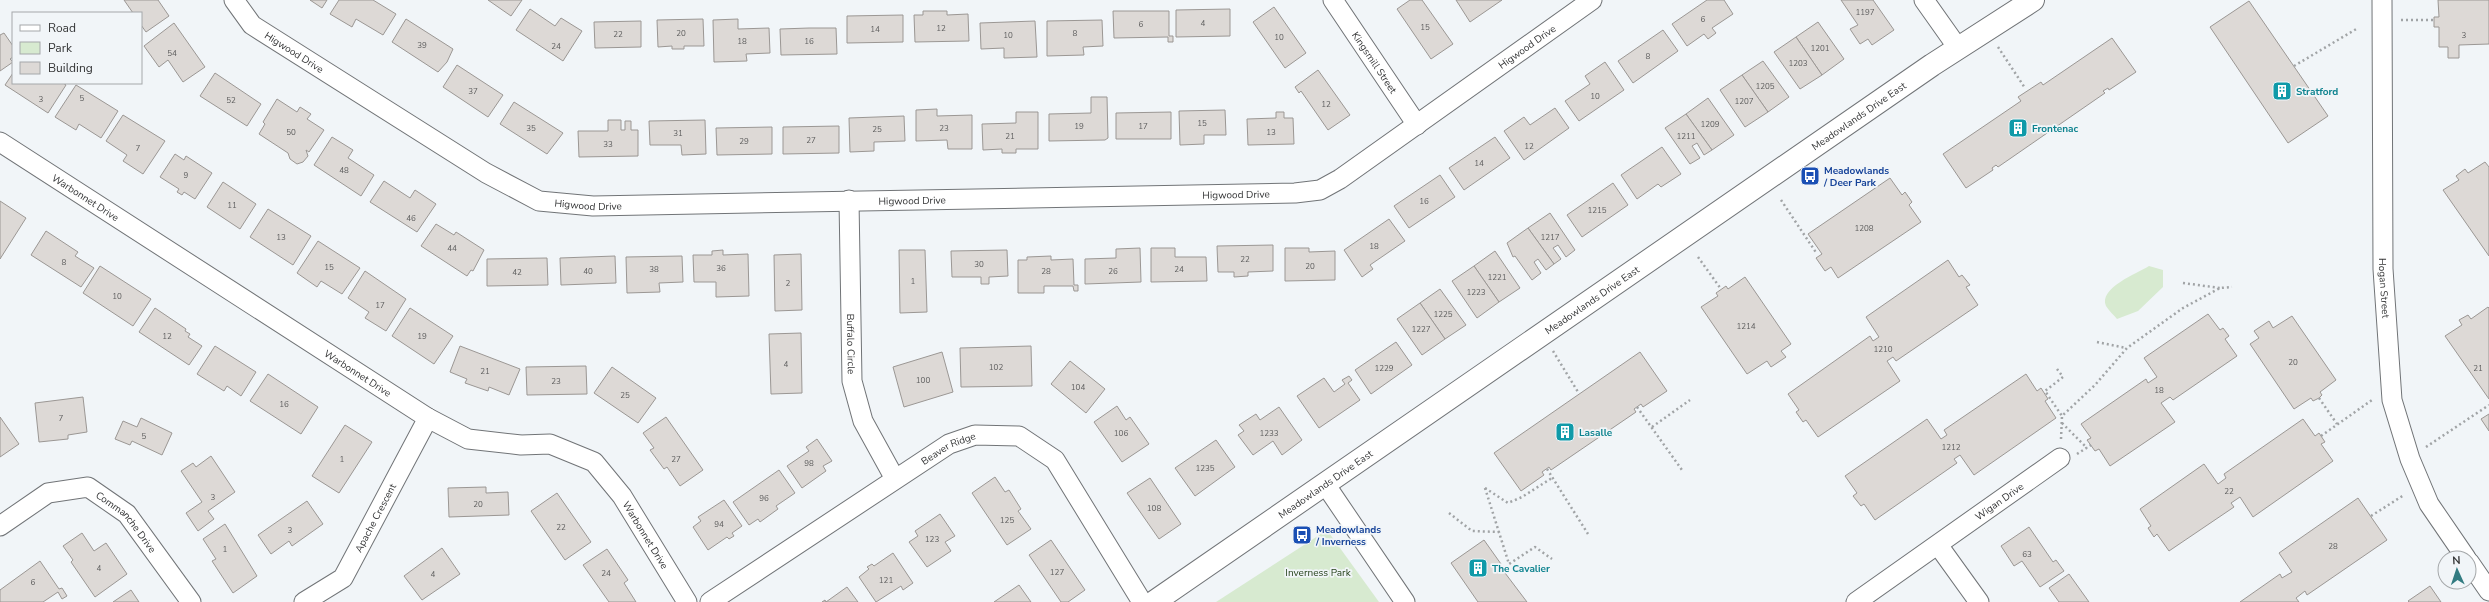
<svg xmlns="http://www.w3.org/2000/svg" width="2489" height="602" viewBox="0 0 2489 602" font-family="'Nunito Sans',sans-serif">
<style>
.green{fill:#d7ead0}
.building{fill:#ddd9d6;stroke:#9b9794}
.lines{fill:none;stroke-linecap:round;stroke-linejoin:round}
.minor-casing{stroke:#717477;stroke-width:21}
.secondary-casing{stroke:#717477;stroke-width:24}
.path{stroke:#a1a4a6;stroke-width:2.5;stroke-dasharray:2 3;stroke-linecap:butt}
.minor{stroke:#fff;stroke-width:19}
.secondary{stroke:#fff;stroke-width:22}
.labels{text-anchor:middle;stroke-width:3.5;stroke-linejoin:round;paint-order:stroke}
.number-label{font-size:8px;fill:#5e5e5e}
.street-label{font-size:10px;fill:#343536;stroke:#f1f5f8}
.culture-label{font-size:10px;font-weight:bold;fill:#0d838f;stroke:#f1f5f8;text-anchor:start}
.transit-label{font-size:10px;font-weight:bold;fill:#164399;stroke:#f1f5f8;text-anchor:start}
.park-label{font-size:10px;fill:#1e3b12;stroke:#f1f5f8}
</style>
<rect width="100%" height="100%" fill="#f1f5f8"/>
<g class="green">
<path d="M2149,266L2163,270V287L2138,311L2117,319C2114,315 2109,311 2106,306C2098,288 2138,273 2149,266Z"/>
<polygon points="1327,530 1379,602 1216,602"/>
</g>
<g class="building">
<polygon points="124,0 158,0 169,16 146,32 141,25 141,13 133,13"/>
<polygon points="310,0 327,0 322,8"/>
<polygon points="339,0 373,0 396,14 383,35 356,19 352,27 330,14"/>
<polygon points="488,0 522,0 511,16"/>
<polygon points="1410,0 1422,0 1453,44 1431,59 1397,9"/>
<polygon points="1456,0 1502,0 1470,22"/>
<polygon points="1707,0 1724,0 1733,14 1712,28 1716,33 1708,39 1704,34 1687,46 1672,24"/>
<polygon points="1841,0 1873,0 1894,30 1872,45 1868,39 1860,44 1850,29 1858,25"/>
<polygon points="2438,0 2489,0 2489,44 2459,45 2459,58 2448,58 2448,47 2439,47 2439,27 2434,27 2434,17 2439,17"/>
<polygon points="2249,1 2328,116 2288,143 2210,27"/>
<polygon points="1274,7 1306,53 1285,68 1253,22"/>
<polygon points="530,9 555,26 561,18 582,31 563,61 516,30"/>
<polygon points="1230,9 1230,36 1176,37 1176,10"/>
<polygon points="923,11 947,11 947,15 968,14 969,41 915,42 914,15 923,15"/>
<polygon points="1113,11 1169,11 1169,36 1173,36 1173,42 1168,42 1168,37 1114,38"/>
<polygon points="903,15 903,42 847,43 847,16"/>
<polygon points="406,19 453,49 447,62 438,72 392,42"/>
<polygon points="703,19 704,46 684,46 684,49 672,49 672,46 658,47 657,20"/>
<polygon points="738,19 738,29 769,28 770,53 746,54 747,61 714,62 713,20"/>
<polygon points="1102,20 1103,46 1083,47 1084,55 1047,56 1047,21"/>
<polygon points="641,21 641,47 595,48 594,22"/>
<polygon points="1035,21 1037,57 1004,58 1004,48 981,49 980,23"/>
<polygon points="1818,22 1844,59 1822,75 1796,37"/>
<polygon points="174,23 205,67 183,82 168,60 159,67 144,46"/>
<polygon points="809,28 836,28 837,54 781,55 780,29"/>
<polygon points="1663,30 1678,51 1633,83 1618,61"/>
<polygon points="4,33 13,46 13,57 10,59 13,62 0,71 0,35"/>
<polygon points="1796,37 1822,75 1800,89 1774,52"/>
<polygon points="2112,38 2136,72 2109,90 2108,88 2103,91 2105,93 1998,167 1996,165 1992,168 1993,170 1966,188 1943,154 2021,101 2018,97 2041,82 2043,85"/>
<polygon points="1763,61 1789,97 1768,112 1742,75"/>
<polygon points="1605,62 1624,90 1579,121 1565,101 1590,84 1585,76"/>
<polygon points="457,65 503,95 488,117 443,87"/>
<polygon points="1318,70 1350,115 1328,130 1301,91 1299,93 1295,87"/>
<polygon points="13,73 13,83 63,83 66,85 48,113 5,85"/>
<polygon points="215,73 261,104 247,126 200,96"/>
<polygon points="1742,75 1768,112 1745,127 1720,90"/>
<polygon points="76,85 118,111 101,138 79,124 76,130 55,117"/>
<polygon points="1091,97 1107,97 1108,138 1105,140 1049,141 1049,114 1091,113"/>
<polygon points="1708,98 1734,135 1712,150 1686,114"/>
<polygon points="277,99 297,112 300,107 311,114 307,119 324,130 309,152 306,150 308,156 303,162 297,164 290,159 288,153 259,134 265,124 263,122"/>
<polygon points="514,102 563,133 547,154 500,124"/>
<polygon points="1555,108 1569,128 1524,160 1504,131 1524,117 1530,125"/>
<polygon points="937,109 937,116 972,115 972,149 948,149 947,140 916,141 916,110"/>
<polygon points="1225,110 1226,135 1204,135 1204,144 1180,145 1179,111"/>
<polygon points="1016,112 1038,112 1038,149 1016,149 1016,153 1002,153 1002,149 983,150 982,124 1016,123"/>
<polygon points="1171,112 1171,139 1116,139 1116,113"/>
<polygon points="1276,112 1284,112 1284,118 1293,118 1294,144 1248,145 1247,119 1276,118"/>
<polygon points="1686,114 1712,150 1704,155 1697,143 1692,146 1700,158 1690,164 1665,128"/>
<polygon points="123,115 165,141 143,174 123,161 127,155 106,141"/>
<polygon points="904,116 905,141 874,142 874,151 850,152 849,118"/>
<polygon points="608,120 621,120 621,130 625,130 625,121 631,121 631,130 638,130 638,156 579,157 578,131 608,131"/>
<polygon points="705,120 706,154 682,155 681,145 650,145 649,121"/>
<polygon points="839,126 839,153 783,154 783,127"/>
<polygon points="772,127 772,154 717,155 716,128"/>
<polygon points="332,137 353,150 348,158 374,175 361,196 314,165"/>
<polygon points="1495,137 1510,158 1464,190 1449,168"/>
<polygon points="1662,147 1681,174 1661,187 1658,184 1637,199 1621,175"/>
<polygon points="175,154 184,160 186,156 212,173 195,199 184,192 182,195 177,192 179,189 160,177"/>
<polygon points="2485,162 2489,167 2489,256 2443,190 2459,180 2456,176 2465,169 2468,173"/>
<polygon points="1440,175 1455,197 1409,228 1394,206"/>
<polygon points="1890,178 1902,195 1905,192 1912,202 1909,205 1921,222 1838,278 1831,267 1825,271 1816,258 1822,254 1808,234"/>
<polygon points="384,181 410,198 415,190 436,204 417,232 370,202"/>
<polygon points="223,182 256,204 240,229 207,207"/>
<polygon points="1613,183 1628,205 1582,237 1567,215"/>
<polygon points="0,201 26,218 0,259"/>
<polygon points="268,209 311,236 293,265 250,237"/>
<polygon points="1550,213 1575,250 1566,257 1558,245 1553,248 1561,259 1554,264 1528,228"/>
<polygon points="1389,219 1405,241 1370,265 1373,269 1362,277 1344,250"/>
<polygon points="436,224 454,235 456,232 484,250 473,271 471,270 467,276 421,246"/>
<polygon points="1528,228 1554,264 1546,270 1538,259 1534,262 1541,273 1532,280 1515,256 1513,257 1507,243"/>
<polygon points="46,231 78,252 75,256 94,268 81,287 31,255"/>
<polygon points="318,241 360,268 342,294 321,281 317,287 297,273"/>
<polygon points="1273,245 1273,271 1248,272 1248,276 1234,277 1234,272 1218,272 1217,246"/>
<polygon points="1140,248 1141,282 1085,284 1085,259 1116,258 1116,249"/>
<polygon points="1151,248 1175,248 1175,257 1206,257 1207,281 1151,282"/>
<polygon points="1285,248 1309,248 1309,252 1335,251 1335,280 1285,281"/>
<polygon points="723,250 723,255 748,254 749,296 716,297 716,282 694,282 693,255 712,255 712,251"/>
<polygon points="899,250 925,250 927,312 900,313"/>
<polygon points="1007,250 1008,276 989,277 989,284 981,284 981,277 952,277 951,251"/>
<polygon points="1495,251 1520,288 1499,302 1474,266"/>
<polygon points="801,254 802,310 775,311 774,255"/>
<polygon points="615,256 616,283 561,285 560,258"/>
<polygon points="682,256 683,282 659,283 660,292 627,293 626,257"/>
<polygon points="1051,256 1051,260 1073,259 1074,285 1078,285 1078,291 1074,291 1073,286 1044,286 1044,293 1018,293 1018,260 1027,260 1027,257"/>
<polygon points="547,258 548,285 487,286 487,259"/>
<polygon points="1948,260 1959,277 1962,275 1970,285 1966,287 1978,305 1896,361 1893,357 1887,361 1900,381 1818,437 1806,420 1803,422 1796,412 1799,410 1788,394 1870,336 1873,341 1879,337 1866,317"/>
<polygon points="100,266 151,299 133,326 83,293"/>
<polygon points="1474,266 1499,302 1477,318 1452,281"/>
<polygon points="365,271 406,299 386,331 365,318 369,312 348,298"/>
<polygon points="1745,277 1791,344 1781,351 1786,357 1771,367 1767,361 1747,374 1701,307 1718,296 1716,293 1726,286 1728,289"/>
<polygon points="1440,289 1466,325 1445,339 1420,303"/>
<polygon points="1420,303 1445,339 1422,355 1397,319"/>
<polygon points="2488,307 2489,308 2489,399 2445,336 2462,325 2459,320 2468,315 2471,319"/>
<polygon points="155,308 186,329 185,331 190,334 188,337 202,346 189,365 139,332"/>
<polygon points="410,308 453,336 434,364 392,336"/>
<polygon points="2208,314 2220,330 2223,328 2229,336 2225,339 2237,356 2173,400 2170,397 2161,403 2175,422 2110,466 2099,449 2095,451 2087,440 2091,438 2081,424 2146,379 2148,383 2157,377 2144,358"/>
<polygon points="2292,316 2336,380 2320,392 2322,395 2319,398 2313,401 2311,398 2294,409 2250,344 2259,338 2254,331 2269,321 2273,328"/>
<polygon points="801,333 802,393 771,394 769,334"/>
<polygon points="1396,342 1412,365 1371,394 1355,370"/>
<polygon points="215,346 256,372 241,396 227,386 224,391 197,374"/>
<polygon points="460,346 520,369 509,395 489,387 488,391 465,383 467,379 450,372"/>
<polygon points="1031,346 1032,386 961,387 960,348"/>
<polygon points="942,352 953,392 904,407 893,367"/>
<polygon points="1640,352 1667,391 1643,407 1641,404 1634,409 1636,412 1551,470 1549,467 1542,472 1544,475 1521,491 1494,453"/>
<polygon points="1070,361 1105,389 1086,413 1051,384"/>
<polygon points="586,366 587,394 527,395 526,367"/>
<polygon points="612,367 656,398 638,423 594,393"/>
<polygon points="268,374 318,407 301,434 250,401"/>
<polygon points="2026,374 2037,391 2041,388 2048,399 2045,401 2056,418 1974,475 1960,455 1954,459 1957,463 1875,520 1864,504 1861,506 1853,496 1857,493 1845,476 1927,419 1941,439 1947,435 1944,430"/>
<polygon points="1349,376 1352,380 1348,383 1360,400 1319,428 1297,396 1324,378 1334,392 1345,384 1342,380"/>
<polygon points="83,397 87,432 68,435 68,439 39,442 35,403"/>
<polygon points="1117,406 1126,420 1130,417 1149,444 1122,462 1094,422"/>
<polygon points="1279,407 1302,440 1282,455 1273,441 1253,455 1238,435 1244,431 1239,425 1256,414 1260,420"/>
<polygon points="2489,414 2489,431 2481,419"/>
<polygon points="0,417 19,444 0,457"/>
<polygon points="666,417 703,470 680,486 667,467 664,469 650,450 654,448 643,433"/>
<polygon points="141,418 172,433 162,455 132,441 130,445 115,439 123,421 137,427"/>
<polygon points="2303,419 2315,436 2319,433 2325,442 2321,444 2333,461 2253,517 2240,497 2231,503 2234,507 2169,551 2157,534 2154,537 2148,528 2151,526 2140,509 2204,464 2218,484 2226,478 2224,474"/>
<polygon points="345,425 372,442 339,493 312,476"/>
<polygon points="817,439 832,461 823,466 826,471 802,488 787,466 809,451 806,447"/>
<polygon points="1216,440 1235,467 1195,496 1175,468"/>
<polygon points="211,456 235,492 208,511 214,519 198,531 186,513 202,502 181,471 193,463 196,467"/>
<polygon points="779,470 795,493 776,506 778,509 760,522 758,519 749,525 733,502"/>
<polygon points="995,477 1005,492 1009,490 1021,509 1018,511 1031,529 1007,545 972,493"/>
<polygon points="1150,478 1181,524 1159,539 1127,493"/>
<polygon points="486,487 486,493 508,492 509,515 449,517 448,488"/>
<polygon points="557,493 591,542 565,560 531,511"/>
<polygon points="2358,498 2387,540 2307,595 2305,591 2296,598 2299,602 2240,602 2280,574 2282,578 2292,572 2279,553"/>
<polygon points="724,500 742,526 732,533 734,536 729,539 727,537 708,550 693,527 701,521 698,517"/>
<polygon points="307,501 323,524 292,546 289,541 271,554 258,535"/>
<polygon points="940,514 955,536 945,542 951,551 927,567 909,542 918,536 915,531"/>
<polygon points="225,524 257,576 233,593 212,561 216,559 203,539"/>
<polygon points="2029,527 2053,562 2056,560 2064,571 2040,587 2022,561 2014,566 2001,546"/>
<polygon points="82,533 94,551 106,543 127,574 95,597 71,562 73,560 63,546"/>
<polygon points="1051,540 1085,590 1068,602 1061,602 1029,555"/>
<polygon points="1484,540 1501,564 1499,565 1527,602 1478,602 1451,563"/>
<polygon points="442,548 460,574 422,600 404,576"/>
<polygon points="607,549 628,580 624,583 636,602 609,602 583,565"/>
<polygon points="893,553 913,583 903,590 901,586 876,602 859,577 869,569 867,567 872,564 874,566"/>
<polygon points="40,561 59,589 62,588 67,596 62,599 58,592 43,602 0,602 0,590"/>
<polygon points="2069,574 2089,602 2059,602 2049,588"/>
<polygon points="1019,585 1031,602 994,602"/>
<polygon points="2430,586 2441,602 2409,602 2408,601"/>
<polygon points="847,587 858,602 822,602 825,600 826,602"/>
<polygon points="131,590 139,602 113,602"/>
</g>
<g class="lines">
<g class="minor-casing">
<g id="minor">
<path id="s1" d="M234,0L252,25L486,173L539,201L593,206L1295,193L1320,190L1340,179L1592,0"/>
<path id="s2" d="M1333,0L1417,125"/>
<polyline points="1924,0 1958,48"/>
<path id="s3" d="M2382,0L2383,269L2392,400L2410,459L2429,504L2466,558"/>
<path id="s4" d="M0,142L428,418L468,439L521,445L550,444L594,462L622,496L687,602"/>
<path id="s5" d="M849,200L852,381L863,421L895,479"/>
<polyline points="1325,484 1405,602"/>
<path id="s6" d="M0,526L48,493L88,487L127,514L191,602"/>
<polyline points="1938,545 1979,602"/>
<polyline points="2469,562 2489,591"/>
<path id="s7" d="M304,602L343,578L428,418"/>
<path id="s8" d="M710,602L949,444L975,435L1019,436L1055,460L1142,602"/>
<path id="s9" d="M1856,602L2060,458"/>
</g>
</g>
<g class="secondary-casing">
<g id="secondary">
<path id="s10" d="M1154,602L1932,65L2033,0"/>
</g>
</g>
<g class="path">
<polyline points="2401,20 2434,20"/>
<polyline points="1998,47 2025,88"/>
<polyline points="2294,66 2358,28"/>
<polyline points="1781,200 1817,254"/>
<polyline points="1698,257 1721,289"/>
<polyline points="2183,283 2220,288"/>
<polyline points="2097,342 2126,348"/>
<polyline points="1553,351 1578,392"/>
<polyline points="2057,369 2063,377 2045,391 2062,416 2095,385 2127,348 2183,308 2220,288 2232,287"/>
<polyline points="2319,398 2337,424"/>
<polyline points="1637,407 1682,470"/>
<polyline points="2062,423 2087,448"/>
<polyline points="1652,427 1690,400"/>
<polyline points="2321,436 2372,400"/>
<polyline points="2061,439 2062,416"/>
<polyline points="2426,447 2489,405"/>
<polyline points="2077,454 2091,445"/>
<polyline points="1547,469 1588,534"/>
<polyline points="1485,488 1509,564 1535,547 1552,559"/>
<polyline points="1485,488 1508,503 1522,497 1552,478"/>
<polyline points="1449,513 1472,531 1499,532"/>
<polyline points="2371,516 2404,495"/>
</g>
<use href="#minor" class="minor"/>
<use href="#secondary" class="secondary"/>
</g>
<defs>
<g id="building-square" transform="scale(1)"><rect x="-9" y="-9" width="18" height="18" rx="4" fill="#0f9aa8" stroke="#f1f5f8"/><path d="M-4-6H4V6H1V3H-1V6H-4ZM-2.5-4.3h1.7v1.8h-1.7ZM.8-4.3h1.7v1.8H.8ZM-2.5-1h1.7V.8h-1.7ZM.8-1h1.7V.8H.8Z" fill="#fff"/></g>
<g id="bus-square" transform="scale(1)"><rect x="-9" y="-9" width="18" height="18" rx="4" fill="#1a4fb4" stroke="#f1f5f8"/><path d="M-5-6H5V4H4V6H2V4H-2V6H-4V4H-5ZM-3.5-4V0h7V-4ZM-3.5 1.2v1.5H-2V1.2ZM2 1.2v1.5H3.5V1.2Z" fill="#fff"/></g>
</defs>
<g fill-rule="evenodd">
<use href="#building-square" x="2282" y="91"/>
<use href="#building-square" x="2018" y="128"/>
<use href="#bus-square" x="1810" y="176"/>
<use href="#building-square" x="1565" y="432"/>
<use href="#bus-square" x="1302" y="535"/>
<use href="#building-square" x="1478" y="568"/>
</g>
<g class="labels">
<g class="number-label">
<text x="1865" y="15">1197</text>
<text x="1703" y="22">6</text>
<text x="1203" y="26">4</text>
<text x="1141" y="27">6</text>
<text x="1425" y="30">15</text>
<text x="941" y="31">12</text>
<text x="875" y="32">14</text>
<text x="681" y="36">20</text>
<text x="1075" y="36">8</text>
<text x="618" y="37">22</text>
<text x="1008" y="38">10</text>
<text x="2464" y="38">3</text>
<text x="1279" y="40">10</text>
<text x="742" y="44">18</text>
<text x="809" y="44">16</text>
<text x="422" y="48">39</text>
<text x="556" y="49">24</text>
<text x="1820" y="51">1201</text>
<text x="172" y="56">54</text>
<text x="1648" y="59">8</text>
<text x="1798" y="66">1203</text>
<text x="1765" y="89">1205</text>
<text x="473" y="94">37</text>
<text x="1595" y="99">10</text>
<text x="82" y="101">5</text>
<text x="41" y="102">3</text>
<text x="231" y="103">52</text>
<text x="1744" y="104">1207</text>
<text x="1326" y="107">12</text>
<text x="1202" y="126">15</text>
<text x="1710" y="127">1209</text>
<text x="1079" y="129">19</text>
<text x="1143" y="129">17</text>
<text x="531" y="131">35</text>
<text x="944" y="131">23</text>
<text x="877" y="132">25</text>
<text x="291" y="135">50</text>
<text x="1271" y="135">13</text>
<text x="678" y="136">31</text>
<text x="1010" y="139">21</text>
<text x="1686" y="139">1211</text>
<text x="811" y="143">27</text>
<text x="744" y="144">29</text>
<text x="608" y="147">33</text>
<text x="1529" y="149">12</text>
<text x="138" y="151">7</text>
<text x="1479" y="166">14</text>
<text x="344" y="173">48</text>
<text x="186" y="178">9</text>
<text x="1424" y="204">16</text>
<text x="232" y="208">11</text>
<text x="1597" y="213">1215</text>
<text x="411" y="221">46</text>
<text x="1864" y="231">1208</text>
<text x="281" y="240">13</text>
<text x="1550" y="240">1217</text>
<text x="1374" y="249">18</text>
<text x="452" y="251">44</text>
<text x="1245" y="262">22</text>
<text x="64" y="265">8</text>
<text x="979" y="267">30</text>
<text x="1310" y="269">20</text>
<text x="329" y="270">15</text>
<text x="721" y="271">36</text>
<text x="654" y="272">38</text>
<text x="1179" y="272">24</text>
<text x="588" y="274">40</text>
<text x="1046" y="274">28</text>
<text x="1113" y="274">26</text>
<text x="517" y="275">42</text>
<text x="1497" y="280">1221</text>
<text x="913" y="284">1</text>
<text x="788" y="286">2</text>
<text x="1476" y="295">1223</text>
<text x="117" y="299">10</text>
<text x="380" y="308">17</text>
<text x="1443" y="317">1225</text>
<text x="1746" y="329">1214</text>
<text x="1421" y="332">1227</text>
<text x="167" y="339">12</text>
<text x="422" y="339">19</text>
<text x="1883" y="352">1210</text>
<text x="2293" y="365">20</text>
<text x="786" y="367">4</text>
<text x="996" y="370">102</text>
<text x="1384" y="371">1229</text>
<text x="2478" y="371">21</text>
<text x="485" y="374">21</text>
<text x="923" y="383">100</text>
<text x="556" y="384">23</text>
<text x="1078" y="390">104</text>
<text x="2159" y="393">18</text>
<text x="625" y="398">25</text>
<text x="284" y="407">16</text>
<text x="61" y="421">7</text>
<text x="1121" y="436">106</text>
<text x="1269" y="436">1233</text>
<text x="144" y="439">5</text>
<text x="1951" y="450">1212</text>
<text x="342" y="462">1</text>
<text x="676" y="462">27</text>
<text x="809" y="466">98</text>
<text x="1205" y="471">1235</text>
<text x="2229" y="494">22</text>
<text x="213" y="500">3</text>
<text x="764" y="501">96</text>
<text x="478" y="507">20</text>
<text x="1154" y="511">108</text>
<text x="1007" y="523">125</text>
<text x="719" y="527">94</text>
<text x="561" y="530">22</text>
<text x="290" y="533">3</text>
<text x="932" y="542">123</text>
<text x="2333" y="549">28</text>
<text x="225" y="552">1</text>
<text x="2027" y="557">63</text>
<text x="99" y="571">4</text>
<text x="1057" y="575">127</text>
<text x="606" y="576">24</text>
<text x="433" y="577">4</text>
<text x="886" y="583">121</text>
<text x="33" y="585">6</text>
</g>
<g class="street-label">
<text dy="4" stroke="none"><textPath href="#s1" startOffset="1401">Higwood Drive</textPath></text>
<text dy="4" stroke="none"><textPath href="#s1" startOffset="81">Higwood Drive</textPath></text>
<text dy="4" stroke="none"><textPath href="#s2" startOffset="75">Kingsmill Street</textPath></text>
<text dy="4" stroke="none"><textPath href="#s10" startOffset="856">Meadowlands Drive East</textPath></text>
<text dy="4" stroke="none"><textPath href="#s1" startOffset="1065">Higwood Drive</textPath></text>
<text dy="4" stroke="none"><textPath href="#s4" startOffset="102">Warbonnet Drive</textPath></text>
<text dy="4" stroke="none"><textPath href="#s1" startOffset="741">Higwood Drive</textPath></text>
<text dy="4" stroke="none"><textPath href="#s1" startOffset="417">Higwood Drive</textPath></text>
<text dy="4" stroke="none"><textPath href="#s3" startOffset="288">Hogan Street</textPath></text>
<text dy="4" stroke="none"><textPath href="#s10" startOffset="532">Meadowlands Drive East</textPath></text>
<text dy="4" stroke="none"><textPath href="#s5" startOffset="144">Buffalo Circle</textPath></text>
<text dy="4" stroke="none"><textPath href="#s4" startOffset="426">Warbonnet Drive</textPath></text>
<text dy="4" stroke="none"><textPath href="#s8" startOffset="284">Beaver Ridge</textPath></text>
<text dy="4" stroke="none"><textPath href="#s10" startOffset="208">Meadowlands Drive East</textPath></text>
<text dy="4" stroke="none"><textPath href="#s9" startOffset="175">Wigan Drive</textPath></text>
<text dy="4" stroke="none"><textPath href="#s7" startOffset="114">Apache Crescent</textPath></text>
<text dy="4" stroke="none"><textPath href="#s6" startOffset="151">Commanche Drive</textPath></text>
<text dy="4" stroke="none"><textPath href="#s4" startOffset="774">Warbonnet Drive</textPath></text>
</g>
<g class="culture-label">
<text x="2296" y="95">Stratford</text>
<text x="2032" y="132">Frontenac</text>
<text x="1579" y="436">Lasalle</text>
<text x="1492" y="572">The Cavalier</text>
</g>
<g class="transit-label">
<text x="1824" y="174">Meadowlands<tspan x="1824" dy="12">/ Deer Park</tspan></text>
<text x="1316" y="533">Meadowlands<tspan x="1316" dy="12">/ Inverness</tspan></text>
</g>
<g class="park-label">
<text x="1318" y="576">Inverness Park</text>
</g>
</g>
<rect x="12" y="12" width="130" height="72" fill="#f1f5f8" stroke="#a5a8aa"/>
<rect x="20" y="25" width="20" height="6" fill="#ffffff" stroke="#a5a8aa"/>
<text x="48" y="32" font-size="12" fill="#343536">Road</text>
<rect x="20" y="42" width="20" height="12" fill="#d7ead0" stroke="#a5a8aa"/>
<text x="48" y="52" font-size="12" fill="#343536">Park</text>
<rect x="20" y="62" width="20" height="12" fill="#ddd9d6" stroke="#a5a8aa"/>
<text x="48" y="72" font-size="12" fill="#343536">Building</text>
<g transform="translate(2457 570) rotate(357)"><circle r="19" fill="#f1f5f8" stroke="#a5a8aa"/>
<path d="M0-3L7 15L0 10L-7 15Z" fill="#327b81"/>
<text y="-6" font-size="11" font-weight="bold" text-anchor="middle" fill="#343536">N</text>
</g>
</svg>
